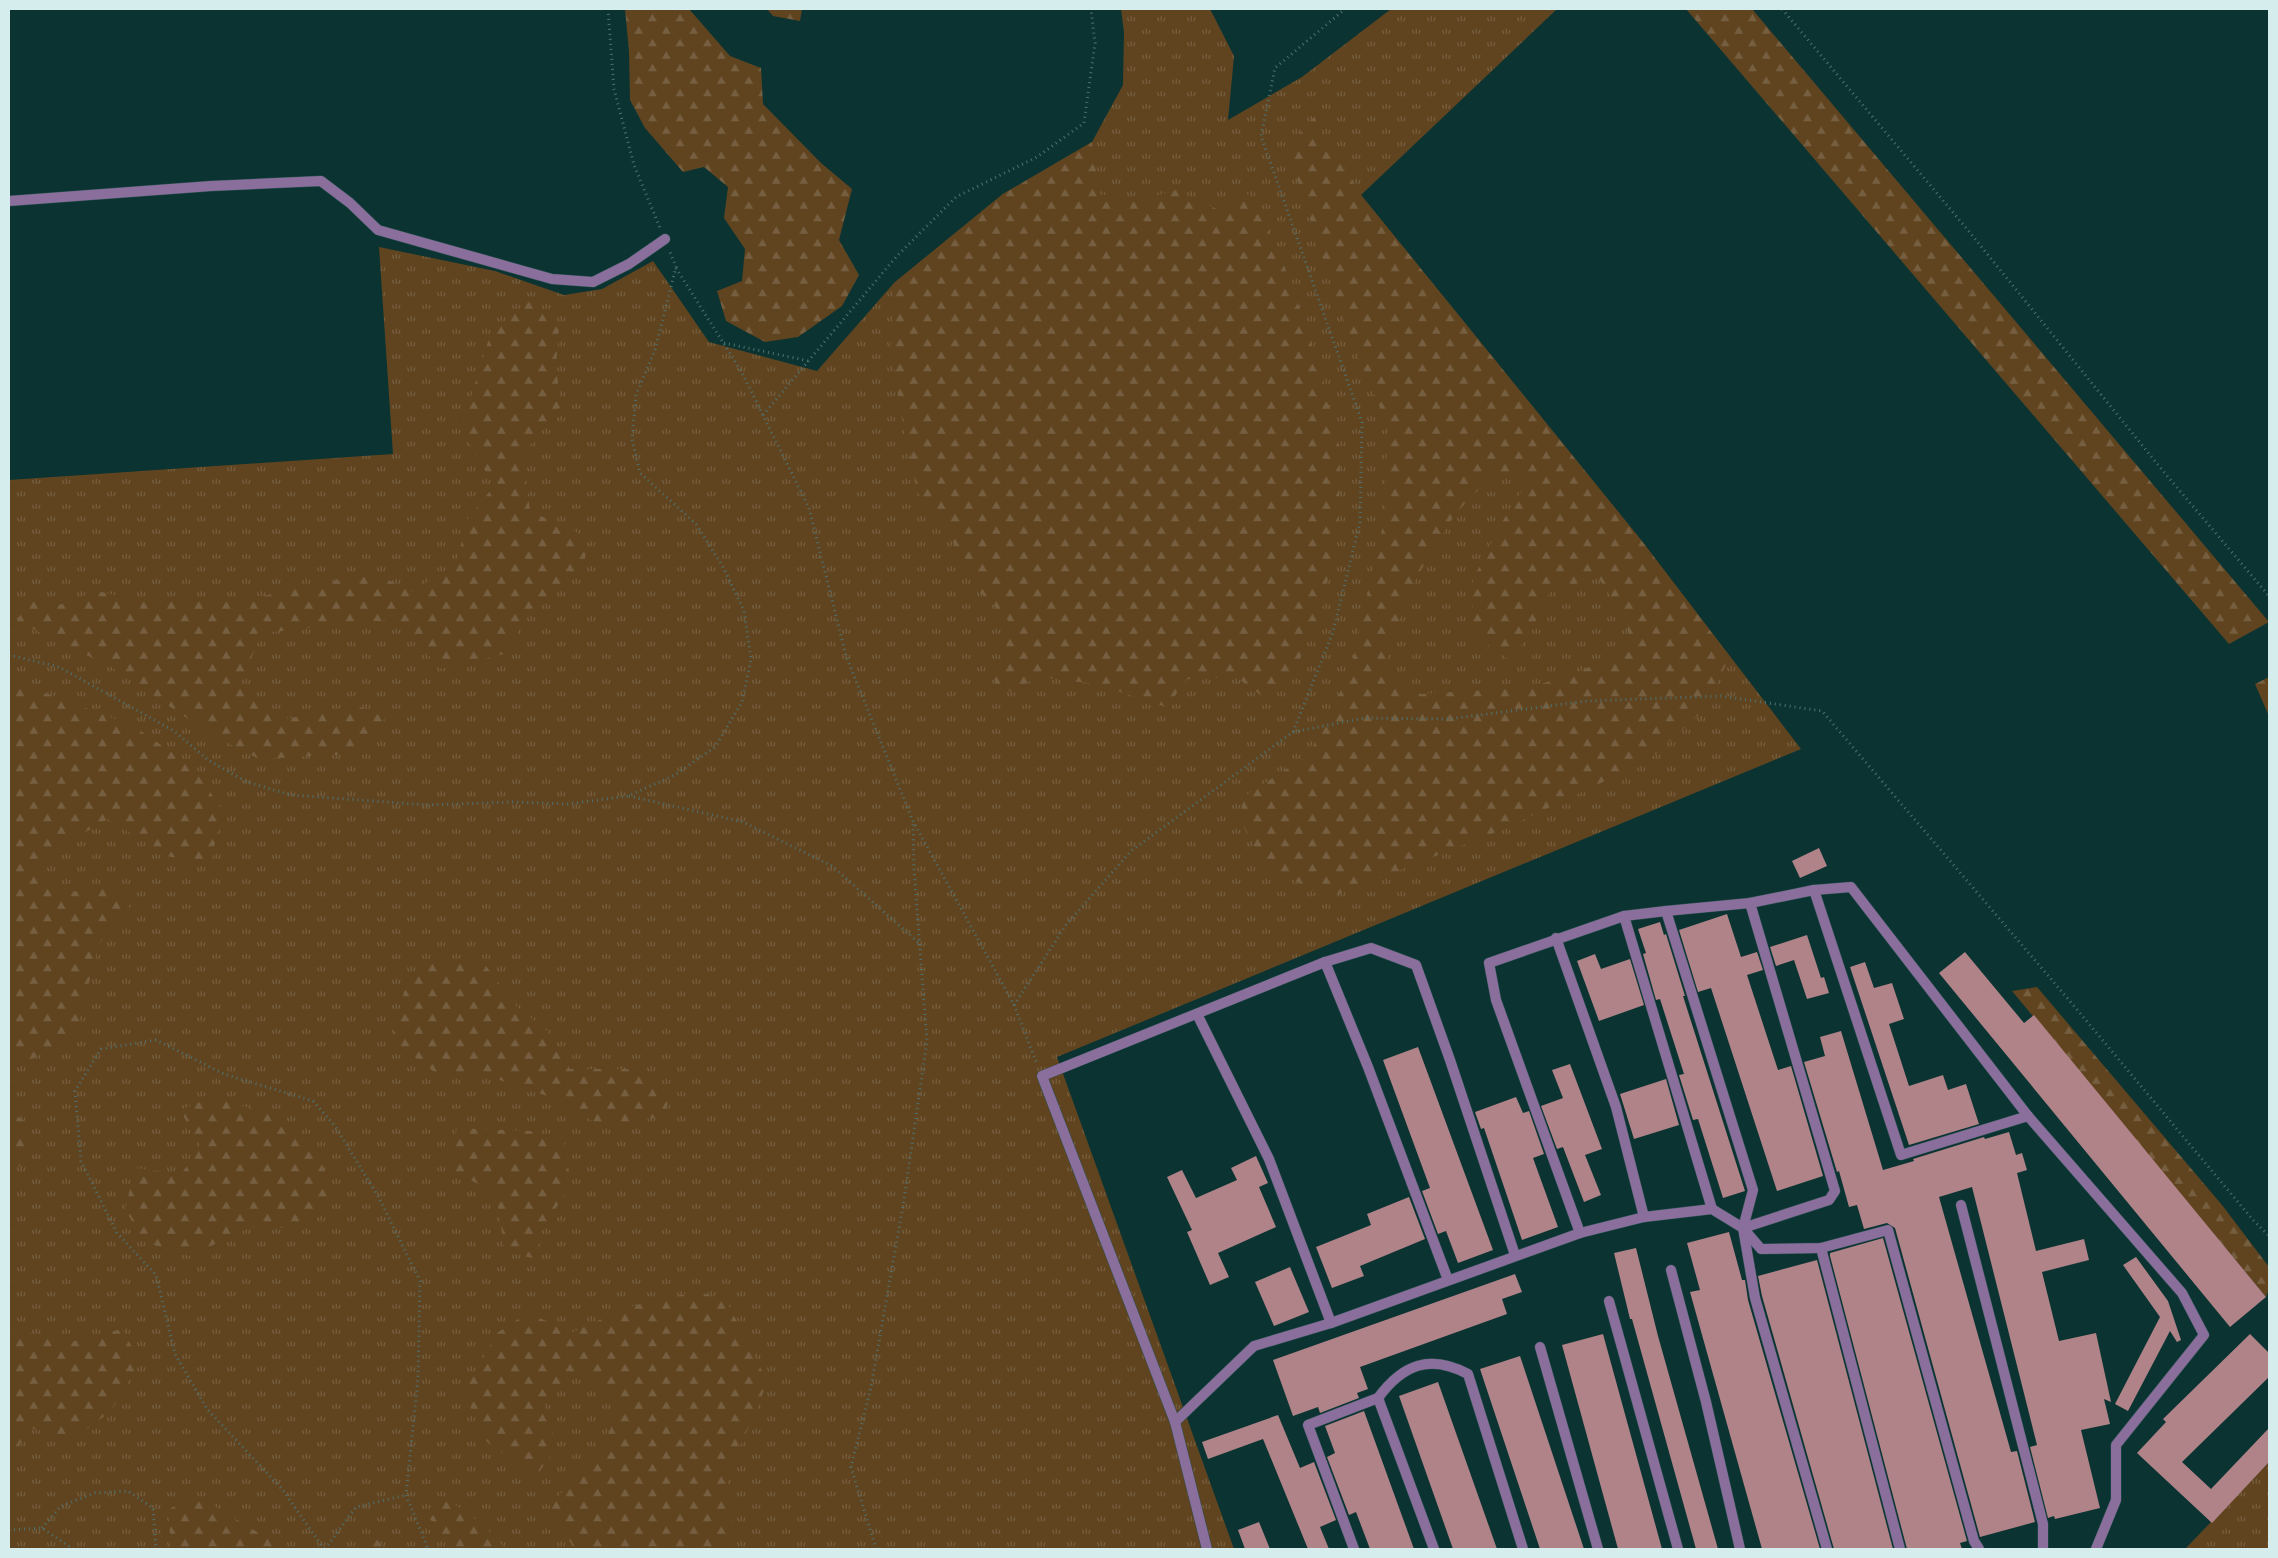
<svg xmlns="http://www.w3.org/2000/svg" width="2278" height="1558" viewBox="0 0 2278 1558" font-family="Ubuntu,sans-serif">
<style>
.grass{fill:url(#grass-tufts)}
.forest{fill:url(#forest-firs);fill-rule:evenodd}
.building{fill:#af8387}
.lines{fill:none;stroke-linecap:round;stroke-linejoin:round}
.service-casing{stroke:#2b5150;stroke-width:11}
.path{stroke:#4f7271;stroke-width:3;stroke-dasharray:1 4;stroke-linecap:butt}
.service{stroke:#8a6e9b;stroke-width:10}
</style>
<defs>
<pattern id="grass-tufts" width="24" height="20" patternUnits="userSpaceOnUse" patternTransform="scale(1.25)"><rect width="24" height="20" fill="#60441f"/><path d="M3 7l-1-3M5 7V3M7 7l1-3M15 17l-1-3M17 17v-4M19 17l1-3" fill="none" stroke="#765f40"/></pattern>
<pattern id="forest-firs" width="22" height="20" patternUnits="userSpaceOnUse" patternTransform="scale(1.25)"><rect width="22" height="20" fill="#60441f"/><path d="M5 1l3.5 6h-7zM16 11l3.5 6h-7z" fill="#765f40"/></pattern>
</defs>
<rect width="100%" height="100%" fill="#0b3332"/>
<g class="grass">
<polygon points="1121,9 1210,9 1234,56 1228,120 1302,77 1391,9 1557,9 1361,195 1641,540 1801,749 1057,1057 1234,1549 9,1549 9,480 393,454 379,247 495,271 564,295 602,289 653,261 709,342 817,371 894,283 1003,194 1092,142 1123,85 1124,32"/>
<polygon points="2269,1462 2269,1549 2185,1549"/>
</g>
<g class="forest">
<polygon points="625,9 689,9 730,56 761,68 763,104 821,163 852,189 839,240 859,275 842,306 798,337 765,342 726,321 717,291 742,281 745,249 724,218 728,187 704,167 683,172 645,128 630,100 629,51"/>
<polygon points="767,9 802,9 800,21 773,16"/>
<polygon points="1686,9 1752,9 2269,622 2229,644"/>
<path d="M1314,117L1361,195L1641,540L1730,657L1702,712L1647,761L1504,829L1329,898L1267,867L1238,818L1245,796L1310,754L1350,672L1384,521L1388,426L1346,329L1287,148ZM1532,475L1502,522L1473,579L1472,634L1511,661L1531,631L1550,592L1598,577L1626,620L1631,649L1578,672L1532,687L1421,694L1387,673L1389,649L1415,580L1455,514L1491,477Z"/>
<polygon points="1092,142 1099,194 1137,201 1176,190 1219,210 1249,194 1266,224 1290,280 1322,377 1340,452 1339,517 1323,606 1299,661 1269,701 1236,677 1188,679 1166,707 1096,684 1039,677 997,697 993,669 1016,627 981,593 946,530 917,492 899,404 891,345 894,283 1003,194"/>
<polygon points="530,301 559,328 556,366 561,406 523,454 530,511 587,537 584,571 532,609 504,654 441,669 397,619 262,633 240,684 284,719 360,707 386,718 347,754 259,759 212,735 111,667 17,621 29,598 56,606 97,591 120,596 192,601 263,596 325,582 379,575 411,592 456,564 467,520 494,486 461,429 491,332"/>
<polygon points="2269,677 2269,716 2255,684"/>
<polygon points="9,680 132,725 193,767 221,808 211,865 167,856 108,819 67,843 39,866 64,893 123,884 130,910 99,944 75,1036 29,1060 9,1045"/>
<polygon points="430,962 483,962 515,1005 547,1031 570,1069 630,1069 672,1090 664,1116 602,1127 556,1099 488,1076 441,1077 392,1040 404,992"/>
<polygon points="2037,987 2222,1205 2269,1267 2269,1289 2266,1297 2012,991"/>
<polygon points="212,1097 280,1117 317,1147 333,1200 289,1228 251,1227 190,1256 145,1242 125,1210 135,1168 181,1174 201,1147 180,1110"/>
<polygon points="9,1111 26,1122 31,1154 9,1177"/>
<polygon points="457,1128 530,1131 564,1141 571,1185 542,1229 538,1259 505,1252 496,1194 449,1168"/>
<polygon points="699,1291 728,1304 767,1381 758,1407 727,1474 733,1538 729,1549 613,1549 610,1547 574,1549 550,1506 573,1479 606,1448 617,1403 581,1371 543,1401 557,1447 535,1478 486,1441 464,1393 497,1333 527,1313 573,1332 628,1307"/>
<polygon points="14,1329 66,1343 122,1329 140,1362 111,1411 74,1439 26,1427 11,1468 18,1504 9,1506 9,1332"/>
<polygon points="194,1494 274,1542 280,1549 171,1549 168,1510"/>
<polygon points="446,1498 481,1523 506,1549 454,1549 430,1519"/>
<polygon points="374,1537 386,1549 358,1549"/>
</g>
<g class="building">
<polygon points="1819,848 1827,866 1800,878 1792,861"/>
<polygon points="1727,914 1741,957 1757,952 1763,970 1747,975 1778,1070 1791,1066 1823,1176 1777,1191 1711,988 1698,992 1679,930"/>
<polygon points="1660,922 1664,935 1666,934 1685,996 1683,996 1745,1191 1723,1198 1698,1119 1693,1120 1679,1075 1684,1074 1660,999 1656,1000 1643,954 1646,953 1638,929"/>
<polygon points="1807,935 1821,978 1824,977 1829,993 1807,999 1794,960 1776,966 1770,947"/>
<polygon points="1965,952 2024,1023 2034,1015 2266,1297 2230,1327 1939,973"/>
<polygon points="1595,954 1601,969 1630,959 1644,1005 1599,1021 1577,961"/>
<polygon points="1865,962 1874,988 1892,983 1904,1019 1889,1024 1909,1086 1943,1075 1948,1090 1966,1084 1979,1124 1909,1145 1850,967"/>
<polygon points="1841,1031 1883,1170 1914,1161 1913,1159 1984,1137 1985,1139 2009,1132 2016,1155 2022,1153 2027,1170 2017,1173 2036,1251 2084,1239 2089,1260 2042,1272 2059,1341 2096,1333 2111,1402 2104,1399 2110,1424 2081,1430 2100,1508 2055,1519 2054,1516 2048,1518 2030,1447 2037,1445 1972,1187 1939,1197 2011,1452 2017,1451 2035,1522 1980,1537 1895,1228 1887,1223 1864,1229 1857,1205 1849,1207 1839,1171 1837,1172 1804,1062 1825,1056 1820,1037"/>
<polygon points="1418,1047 1493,1250 1458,1263 1446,1231 1438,1234 1422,1191 1430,1188 1383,1060"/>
<polygon points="1570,1064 1602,1149 1585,1155 1601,1195 1584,1202 1563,1147 1557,1149 1541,1106 1563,1098 1552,1070"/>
<polygon points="1666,1079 1679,1125 1634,1139 1620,1094"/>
<polygon points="1516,1097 1523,1113 1529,1111 1544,1154 1533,1158 1558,1227 1522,1240 1484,1128 1481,1129 1475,1112"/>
<polygon points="1256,1156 1268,1183 1259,1187 1276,1227 1218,1253 1229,1277 1210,1285 1187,1232 1192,1230 1167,1177 1182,1170 1196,1198 1237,1180 1231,1168"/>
<polygon points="1409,1197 1425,1239 1360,1266 1364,1276 1332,1288 1316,1247 1371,1225 1367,1214"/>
<polygon points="1729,1232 1742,1280 1745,1280 1748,1300 1820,1549 1762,1549 1690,1292 1700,1290 1687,1243"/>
<polygon points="1883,1238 1967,1541 1960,1543 1962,1549 1907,1549 1830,1256 1830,1253"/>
<polygon points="1636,1248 1658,1336 1718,1549 1696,1549 1632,1319 1630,1319 1614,1253"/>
<polygon points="2136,1257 2168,1301 2181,1340 2177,1342 2170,1331 2128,1411 2115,1404 2160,1317 2123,1265"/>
<polygon points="1817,1260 1893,1549 1834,1549 1762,1296 1758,1276"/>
<polygon points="1290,1267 1309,1312 1274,1326 1255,1282"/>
<polygon points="1515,1274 1522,1292 1502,1299 1507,1314 1360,1367 1368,1389 1357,1393 1359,1398 1320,1413 1318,1407 1293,1416 1273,1360"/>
<polygon points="1603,1334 1662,1549 1618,1549 1562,1345"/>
<polygon points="2250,1334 2269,1353 2269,1377 2182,1462 2211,1489 2269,1428 2269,1462 2212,1523 2137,1453 2166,1422 2163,1419"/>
<polygon points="1520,1356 1584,1549 1540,1549 1480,1369"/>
<polygon points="1438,1382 1497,1549 1453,1549 1399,1396"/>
<polygon points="1364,1411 1414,1549 1370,1549 1356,1512 1349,1515 1327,1457 1335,1453 1325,1426"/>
<polygon points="1278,1415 1300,1468 1314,1462 1336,1520 1320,1527 1329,1549 1308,1549 1263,1439 1208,1459 1202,1442"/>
<polygon points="1259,1522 1270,1549 1245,1549 1238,1530"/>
</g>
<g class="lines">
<g class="service-casing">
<g id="service">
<polyline points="9,201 211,186 321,181 350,203 378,230 552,279 593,282 629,264 665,239"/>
<polyline points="1814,890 1851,887 2028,1116 2182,1293 2204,1335 2116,1445 2116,1500 2096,1549"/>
<polyline points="1666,911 1750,903"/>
<polyline points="1556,938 1616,1107 1644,1217"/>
<polyline points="1325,962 1368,1067 1448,1280"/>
<polyline points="1197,1014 1269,1159 1331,1323"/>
<polyline points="1961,1205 2043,1524 2043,1549"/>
<polyline points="1712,1209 1624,916 1666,911 1753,1190 1743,1228 1755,1298 1827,1549"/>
<polyline points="1743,1228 1829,1200 1835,1191 1750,903 1814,890 1901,1155 2028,1116"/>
<polyline points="1580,1233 1496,1000 1489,963 1624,916"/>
<polyline points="1821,1248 1900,1549"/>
<polyline points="1671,1270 1706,1402 1740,1549"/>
<polyline points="1609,1301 1678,1549"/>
<polyline points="1540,1347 1598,1549"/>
<path d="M1378,1398C1403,1364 1430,1354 1468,1374L1523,1549"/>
<polyline points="1175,1422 1254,1346 1331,1323 1580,1233 1644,1217 1712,1209 1743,1228 1761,1249 1821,1248 1888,1230 1974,1541 1979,1549"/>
<polyline points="1207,1549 1175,1422 1042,1076 1325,962 1371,948 1416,965 1450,1060 1515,1255"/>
<polyline points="1354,1549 1308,1425 1378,1398 1434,1549"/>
</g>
</g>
<g class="path">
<polyline points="608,9 614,89 634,165 660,228"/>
<polyline points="1782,9 1967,229 2163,471 2269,596"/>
<polyline points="676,268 741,371 809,508 846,656 913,821 1014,1005 1037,1064"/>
<polyline points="724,343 809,361"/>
<polyline points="763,415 896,257 956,197 1037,157 1084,123 1095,43 1091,9"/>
<polyline points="9,655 59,667 174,731 208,760 247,782 291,795 427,805 514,802 568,804 628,796 675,775 715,747 742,702 751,659 744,611 723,567 696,524 640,473 632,439 636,395 655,350 676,267 670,252"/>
<polyline points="1293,732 1364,718 1449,719 1587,701 1721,696 1822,711 2074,1006 2253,1220 2269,1236"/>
<polyline points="629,796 743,822 832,866 919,943"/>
<polyline points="1014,1005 1066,925 1131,851 1293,732 1333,632 1360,522 1362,422 1261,136 1275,68 1345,9"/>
<polyline points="42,1528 61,1506 95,1493 128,1491 153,1508 156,1549"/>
<polyline points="9,1530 42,1528 73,1549"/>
<polyline points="324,1549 282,1489 207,1409 175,1354 156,1275 117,1233 81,1161 75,1091 101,1049 156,1040 224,1074 313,1101 335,1126 378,1196 420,1281 418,1379 406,1495 428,1549"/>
<polyline points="325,1549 356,1507 406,1495"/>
<polyline points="876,1549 851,1467 871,1387 904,1200 927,1041 914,869 913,821"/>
</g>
<use href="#service" class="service"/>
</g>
<rect width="2278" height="1558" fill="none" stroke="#d5eeed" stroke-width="20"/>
</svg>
